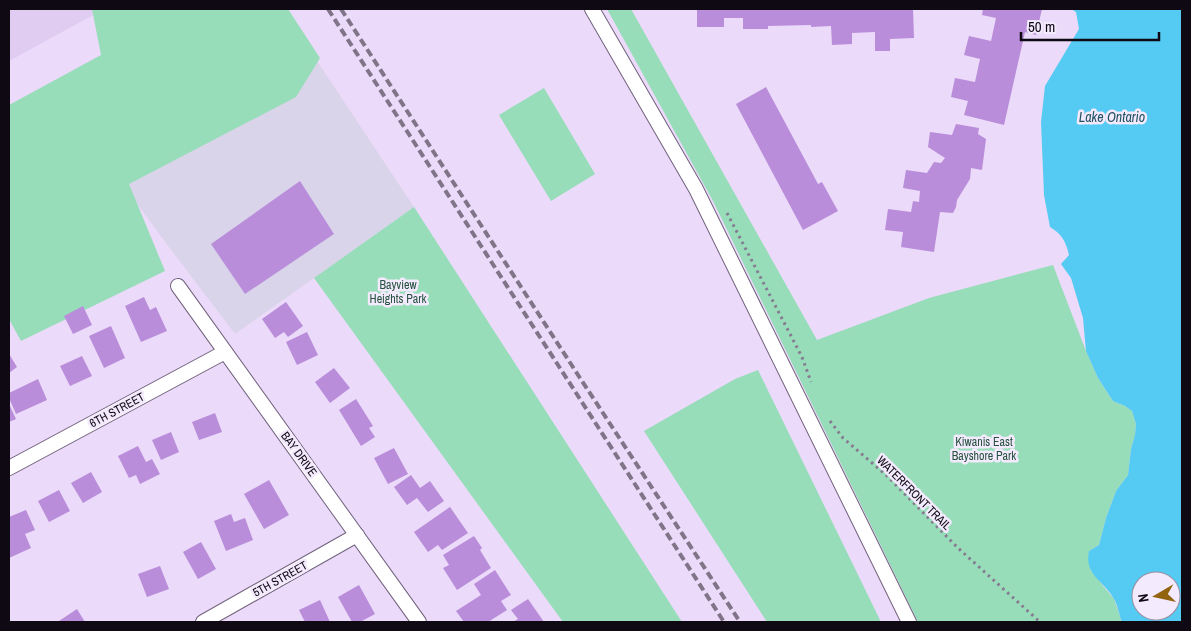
<svg xmlns="http://www.w3.org/2000/svg" width="1191" height="631" viewBox="0 0 1191 631" font-family="'Archivo Narrow',sans-serif">
<style>
.commercial{fill:#d9d4ea}
.built{fill:#e0cbf1}
.green{fill:#97ddb9}
.water{fill:#55caf3;fill-rule:evenodd}
.building{fill:#b98dda}
.lines{fill:none;stroke-linecap:round;stroke-linejoin:round}
.minor-casing{stroke:#71627d;stroke-width:16}
.path{stroke:#867b90;stroke-width:3;stroke-dasharray:2.5 4;stroke-linecap:butt}
.minor{stroke:#fff;stroke-width:14}
.rail{stroke:#807489;stroke-width:4;stroke-dasharray:8 4;stroke-linecap:butt}
.labels{text-anchor:middle;stroke-width:5;stroke-linejoin:round;paint-order:stroke}
.park-label{font-size:12px;fill:#25513d;stroke:#f4eafd}
.street-label{font-size:12px;fill:#0e0913;stroke:#f4eafd}
.water-label{font-size:14px;font-style:italic;fill:#205163;stroke:#f4eafd}
</style>
<rect width="100%" height="100%" fill="#ebdaf9"/>
<polygon class="commercial" points="315,58 414,207 235,334 166,243 116,175"/>
<polygon class="built" points="9,9 104,9 9,61"/>
<g class="green">
<polygon points="92,9 288,9 320,58 296,97 129,184 165,271 21,341 9,319 9,105 101,55"/>
<polygon points="607,9 631,9 817,340 929,298 1053,265 1086,351 1098,378 1113,401 1125,406 1132,411 1136,424 1135,435 1131,449 1128,475 1116,491 1106,518 1099,545 1089,551 1091,571 1114,599 1122,622 918,622 713,201"/>
<polygon points="544,88 595,174 551,201 499,115"/>
<polygon points="414,207 682,622 563,622 314,278"/>
<polygon points="758,370 881,622 767,622 644,431 735,379"/>
</g>
<path class="water" d="M1071,9H1182V622H1122C1119,615 1118,606 1114,599C1104,580 1084,576 1089,551L1099,545L1106,518L1116,491L1128,475L1131,449L1135,435L1136,424L1132,411L1125,406L1113,401L1098,378L1086,351L1083,318L1071,278L1061,264L1069,255C1066,242 1062,234 1050,227L1044,195L1041,122L1045,86L1079,29L1076,12ZM1141,581H1171V611H1141Z"/>
<g class="building">
<polygon points="697,9 913,9 914,38 890,39 890,51 875,51 875,32 852,33 852,44 832,45 831,26 811,27 811,25 768,26 768,29 743,29 743,18 724,18 724,27 697,27"/>
<polygon points="983,9 1042,9 1036,35 1025,32 1004,125 964,115 968,101 951,97 955,78 975,82 980,59 964,55 969,36 991,41 996,18 982,15"/>
<polygon points="766,87 818,184 822,182 838,211 803,230 736,104"/>
<polygon points="956,124 979,128 978,134 986,139 982,170 971,168 970,179 957,200 956,207 953,213 940,212 934,252 901,247 903,232 885,230 888,209 911,212 913,201 919,202 920,191 903,188 906,170 927,173 934,162 941,163 945,158 928,147 930,132 952,135"/>
<polygon points="300,181 334,234 245,294 211,244"/>
<polygon points="144,297 150,310 156,307 167,331 141,342 125,306"/>
<polygon points="286,302 303,326 288,337 284,332 275,338 262,319"/>
<polygon points="83,306 92,325 73,334 64,316"/>
<polygon points="111,326 125,358 104,368 89,336"/>
<polygon points="307,332 318,355 297,365 286,342"/>
<polygon points="9,354 17,367 9,373"/>
<polygon points="82,356 92,376 70,386 60,366"/>
<polygon points="334,368 350,388 330,403 315,382"/>
<polygon points="38,379 47,400 16,414 9,398 9,393"/>
<polygon points="356,399 373,426 369,428 375,437 361,446 339,410"/>
<polygon points="9,404 16,419 9,422"/>
<polygon points="215,413 222,432 199,440 192,422"/>
<polygon points="171,432 179,452 161,460 152,440"/>
<polygon points="138,446 146,462 152,459 160,474 140,484 136,475 129,478 118,456"/>
<polygon points="394,448 408,474 388,484 374,458"/>
<polygon points="91,472 102,492 83,503 71,483"/>
<polygon points="411,475 420,488 430,481 444,501 428,512 417,498 407,505 394,487"/>
<polygon points="269,480 289,515 264,529 244,494"/>
<polygon points="59,490 70,511 49,522 38,501"/>
<polygon points="450,507 468,533 442,550 438,545 428,552 414,532"/>
<polygon points="26,510 35,530 25,534 31,548 9,558 9,517"/>
<polygon points="231,514 234,522 245,518 253,540 226,551 214,521"/>
<polygon points="474,536 482,548 480,550 491,568 457,590 443,568 449,565 443,555"/>
<polygon points="201,542 216,569 198,579 183,552"/>
<polygon points="160,566 169,589 147,597 138,574"/>
<polygon points="495,570 511,595 501,601 507,610 488,622 464,622 456,611 481,595 474,584"/>
<polygon points="359,585 375,614 360,622 352,622 338,597"/>
<polygon points="528,599 544,622 513,622 518,619 511,610"/>
<polygon points="320,600 330,622 305,622 299,610"/>
<polygon points="77,609 85,622 60,622 59,621"/>
</g>
<g class="lines">
<g class="minor-casing">
<g id="minor">
<polyline points="592,9 696,189 909,622"/>
<polyline points="178,286 419,622"/>
<polyline points="9,468 225,352"/>
<polyline points="203,622 357,535"/>
</g>
</g>
<g class="path">
<polyline points="727,213 802,357 811,382"/>
<polyline points="830,421 843,438 886,475 958,548 1040,622"/>
</g>
<use href="#minor" class="minor"/>
<g class="rail">
<polyline points="328,9 724,622"/>
<polyline points="341,9 580,378 740,622"/>
</g>
</g>
<g class="labels">
<g class="park-label">
<text x="398" y="289">Bayview<tspan x="398" dy="14">Heights Park</tspan></text>
<text x="984" y="446">Kiwanis East<tspan x="984" dy="14">Bayshore Park</tspan></text>
</g>
<g class="street-label">
<text transform="translate(117 410) rotate(-28)" y="4">6TH STREET</text>
<text transform="translate(299 454) rotate(54)" y="4">BAY DRIVE</text>
<text transform="translate(914 493) rotate(45)" y="4">WATERFRONT TRAIL</text>
<text transform="translate(280 579) rotate(-29)" y="4">5TH STREET</text>
</g>
<g class="water-label">
<text x="1112" y="122">Lake Ontario</text>
</g>
</g>
<rect width="1191" height="631" fill="none" stroke="#0e0913" stroke-width="20"/>
<g transform="translate(1156 596) rotate(261)"><circle r="24" fill="#f4eafd" stroke="#98909f"/>
<path d="M0-4L9 19L0 12L-9 19Z" fill="#926410"/>
<text y="-8" font-size="14" font-weight="bold" text-anchor="middle" fill="#0e0913">N</text>
</g>
<path d="M1021 32v8h138v-8" fill="none" stroke="#0e0913" stroke-width="2.5"/>
<text x="1028" y="32" font-size="15" fill="#0e0913" stroke="#f4eafd" stroke-width="4" paint-order="stroke">50 m</text>
</svg>
